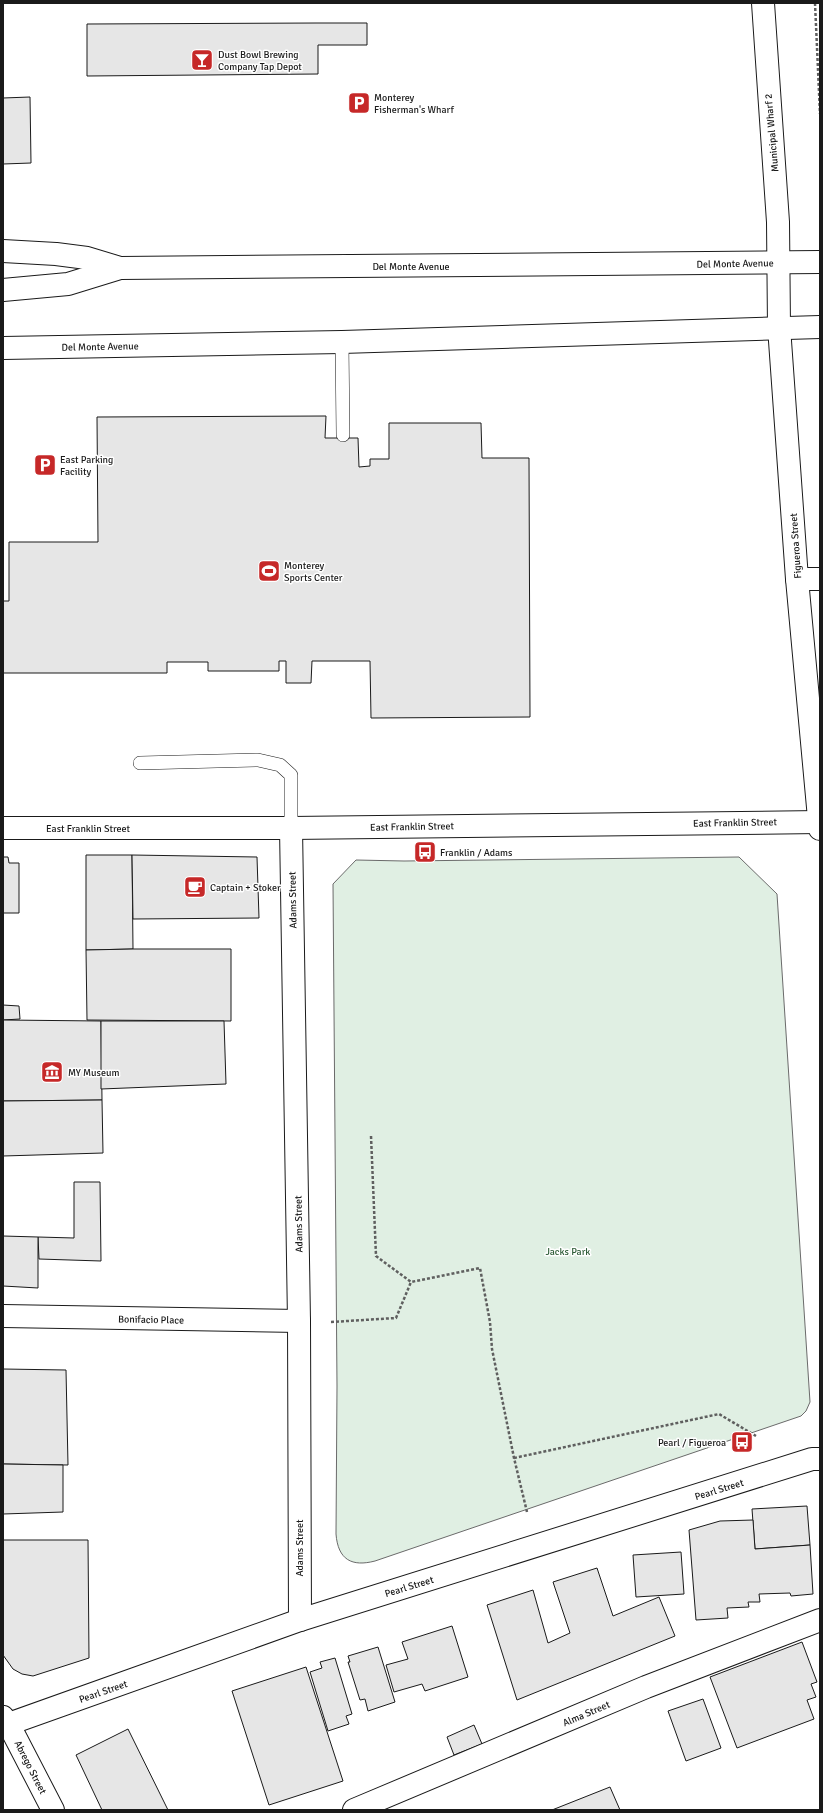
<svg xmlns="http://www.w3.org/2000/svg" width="823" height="1813" viewBox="0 0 823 1813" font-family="Signika,sans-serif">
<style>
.green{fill:#e0efe3;stroke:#6a6a6a}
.building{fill:#e6e6e6;stroke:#1a1a1a}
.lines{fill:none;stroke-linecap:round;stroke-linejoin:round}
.service-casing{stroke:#1a1a1a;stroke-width:14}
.minor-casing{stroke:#1a1a1a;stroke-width:24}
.tertiary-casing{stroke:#1a1a1a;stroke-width:24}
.secondary-casing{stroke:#1a1a1a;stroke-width:24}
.primary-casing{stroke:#1a1a1a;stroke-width:24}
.path{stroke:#5f5f5f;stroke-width:2.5;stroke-dasharray:3 2;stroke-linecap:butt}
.service{stroke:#fff;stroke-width:13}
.minor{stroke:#fff;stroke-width:22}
.tertiary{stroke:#fff;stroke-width:22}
.secondary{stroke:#fff;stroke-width:22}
.primary{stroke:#fff;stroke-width:22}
.labels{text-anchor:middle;stroke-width:3;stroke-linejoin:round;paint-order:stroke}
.poi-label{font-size:10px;fill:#1a1a1a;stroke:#fff;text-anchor:start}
.street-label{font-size:10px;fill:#1a1a1a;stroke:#fff}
.park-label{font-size:10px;fill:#2b5a34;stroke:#fff}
</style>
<rect width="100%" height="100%" fill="#fff"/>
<path class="green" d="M739,857L777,894L810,1402L806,1411L801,1416L375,1561C352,1567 338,1560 336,1534L337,1386L333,884L356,860L404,861Z"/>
<g class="building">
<polygon points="317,23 367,23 367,45 318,45 318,74 87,76 87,24"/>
<polygon points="30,97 31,163 3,164 3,98"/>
<polygon points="326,416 325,438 358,438 359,467 370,466 370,459 389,459 389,423 481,423 482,458 529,458 530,717 371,718 370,661 312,661 311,683 286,683 286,661 279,661 279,671 208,671 208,662 167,662 167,673 3,673 3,601 9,601 9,542 98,542 97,417"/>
<polygon points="86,855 132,855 133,949 86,950"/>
<polygon points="132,855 257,857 259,918 133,919"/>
<polygon points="3,857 8,857 9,863 19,863 19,913 3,913"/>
<polygon points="133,949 231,949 231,1021 87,1020 86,950"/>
<polygon points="3,1005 19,1006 20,1019 3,1020"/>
<polygon points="3,1020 101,1021 102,1100 3,1101"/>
<polygon points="101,1021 224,1021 226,1084 101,1089"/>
<polygon points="102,1100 103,1153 3,1156 3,1101"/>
<polygon points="74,1182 100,1182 101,1261 39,1259 38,1237 74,1238"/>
<polygon points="3,1236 38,1237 38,1288 3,1286"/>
<polygon points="3,1369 66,1370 68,1465 3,1464"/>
<polygon points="3,1464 63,1465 63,1512 3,1514"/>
<polygon points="807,1506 810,1545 755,1549 752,1509"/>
<polygon points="753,1520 755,1549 810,1545 813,1594 791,1596 790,1593 759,1594 760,1602 748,1602 749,1607 727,1608 728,1618 696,1620 689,1530 720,1521"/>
<polygon points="3,1540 88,1540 89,1658 33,1676 22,1674 13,1669 3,1655"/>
<polygon points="681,1552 684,1594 636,1597 633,1555"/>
<polygon points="597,1568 613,1616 659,1597 675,1636 517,1700 487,1605 533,1590 548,1643 570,1633 553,1582"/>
<polygon points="452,1626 468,1677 425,1691 422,1684 394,1692 386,1665 408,1659 402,1642"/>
<polygon points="802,1642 817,1682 811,1684 816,1697 807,1700 814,1719 737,1748 710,1677"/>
<polygon points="378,1647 395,1702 368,1711 365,1699 360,1700 348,1662 350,1662 348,1656"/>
<polygon points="335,1658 352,1714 346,1716 349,1724 328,1731 310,1672 322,1668 320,1662"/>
<polygon points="306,1667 343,1781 269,1805 232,1691"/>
<polygon points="703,1699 721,1748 686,1761 668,1711"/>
<polygon points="474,1725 482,1744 454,1755 447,1737"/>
<polygon points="128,1729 168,1810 102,1810 76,1755"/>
<polygon points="610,1787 620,1810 552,1810"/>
</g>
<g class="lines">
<g class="service-casing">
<g id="service">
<polyline points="342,342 343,435"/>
<polyline points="140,763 258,760 280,765 291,775 291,828"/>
</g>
</g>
<g class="minor-casing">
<g id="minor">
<polyline points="763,3 778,222 779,327 797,579 820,829"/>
<polyline points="797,579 820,579"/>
<polyline points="291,828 299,1321 300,1620"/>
<polyline points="3,1316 299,1321"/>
<polyline points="354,1810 646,1687 820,1620"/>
</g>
</g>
<g class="tertiary-casing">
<g id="tertiary">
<polyline points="3,828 291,828 820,822"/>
<polyline points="3,1726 300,1620 812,1459 820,1459"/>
</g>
</g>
<g class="secondary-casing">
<polyline id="secondary" points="3,1717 9,1725 53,1810"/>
</g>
<g class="primary-casing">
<g id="primary">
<polyline points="3,251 56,254 87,258 120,268 820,262"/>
<polyline points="3,290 68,284 120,268"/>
<polyline points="3,348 342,342 820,327"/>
</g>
</g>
<g class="path">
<polyline points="815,3 820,114"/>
<polyline points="371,1136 376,1256 411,1282 480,1268 490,1322 492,1349 514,1458 527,1512"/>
<polyline points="331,1322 396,1318 411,1282"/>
<polyline points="514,1458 719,1414 756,1436"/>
</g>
<use href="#service" class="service"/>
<use href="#minor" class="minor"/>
<use href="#tertiary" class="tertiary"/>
<use href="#secondary" class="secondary"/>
<use href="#primary" class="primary"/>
</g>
<defs>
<g id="bar-square" transform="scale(1.15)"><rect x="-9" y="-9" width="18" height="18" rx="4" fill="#c62828" stroke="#fff"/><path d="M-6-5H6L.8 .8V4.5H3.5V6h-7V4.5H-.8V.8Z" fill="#fff"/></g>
<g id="parking-square" transform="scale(1.15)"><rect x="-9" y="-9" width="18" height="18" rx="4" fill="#c62828" stroke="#fff"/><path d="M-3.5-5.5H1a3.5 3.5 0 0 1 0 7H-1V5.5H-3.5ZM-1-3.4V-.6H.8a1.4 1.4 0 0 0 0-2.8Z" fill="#fff"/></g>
<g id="stadium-square" transform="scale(1.15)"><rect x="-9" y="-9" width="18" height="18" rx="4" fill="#c62828" stroke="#fff"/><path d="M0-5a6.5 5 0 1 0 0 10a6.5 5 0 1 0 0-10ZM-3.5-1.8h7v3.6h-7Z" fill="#fff"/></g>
<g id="bus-square" transform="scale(1.15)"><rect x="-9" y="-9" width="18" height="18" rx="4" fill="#c62828" stroke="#fff"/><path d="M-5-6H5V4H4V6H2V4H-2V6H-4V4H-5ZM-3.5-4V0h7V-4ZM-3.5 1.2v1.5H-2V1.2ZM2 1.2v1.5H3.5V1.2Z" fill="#fff"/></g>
<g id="cafe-square" transform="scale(1.15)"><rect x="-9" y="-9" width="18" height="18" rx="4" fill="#c62828" stroke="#fff"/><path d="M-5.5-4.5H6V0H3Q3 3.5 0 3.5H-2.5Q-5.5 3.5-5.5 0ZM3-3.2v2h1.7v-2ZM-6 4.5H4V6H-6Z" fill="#fff"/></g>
<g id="museum-square" transform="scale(1.15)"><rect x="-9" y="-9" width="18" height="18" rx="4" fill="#c62828" stroke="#fff"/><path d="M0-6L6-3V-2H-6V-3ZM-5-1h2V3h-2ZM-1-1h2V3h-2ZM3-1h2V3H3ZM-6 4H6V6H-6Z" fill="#fff"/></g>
</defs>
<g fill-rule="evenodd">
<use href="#bar-square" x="202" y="60"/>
<use href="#parking-square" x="359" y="103"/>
<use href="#parking-square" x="45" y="465"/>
<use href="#stadium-square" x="269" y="571"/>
<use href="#bus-square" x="425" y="852"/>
<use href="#cafe-square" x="195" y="887"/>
<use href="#museum-square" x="52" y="1072"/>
<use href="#bus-square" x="742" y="1442"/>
</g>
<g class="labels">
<g class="poi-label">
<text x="218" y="58">Dust Bowl Brewing<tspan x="218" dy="12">Company Tap Depot</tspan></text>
<text x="374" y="101">Monterey<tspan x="374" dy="12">Fisherman's Wharf</tspan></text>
<text x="60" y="463">East Parking<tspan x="60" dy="12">Facility</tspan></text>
<text x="284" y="569">Monterey<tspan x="284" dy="12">Sports Center</tspan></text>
<text x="440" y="856">Franklin / Adams</text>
<text x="210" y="891">Captain + Stoker</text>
<text x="68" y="1076">MY Museum</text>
<text x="726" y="1446" text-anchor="end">Pearl / Figueroa</text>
</g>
<g class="street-label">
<text transform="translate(771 133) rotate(-95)" y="4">Municipal Wharf 2</text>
<text transform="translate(735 263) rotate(-1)" y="4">Del Monte Avenue</text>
<text x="411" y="270">Del Monte Avenue</text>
<text transform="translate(100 346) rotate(-1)" y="4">Del Monte Avenue</text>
<text transform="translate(795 546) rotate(-94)" y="4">Figueroa Street</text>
<text transform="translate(735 822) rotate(-1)" y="4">East Franklin Street</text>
<text transform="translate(412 826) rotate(-1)" y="4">East Franklin Street</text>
<text x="88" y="832">East Franklin Street</text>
<text transform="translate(292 900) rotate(-91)" y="4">Adams Street</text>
<text transform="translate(298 1224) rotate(-91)" y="4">Adams Street</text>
<text transform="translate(151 1319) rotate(1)" y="4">Bonifacio Place</text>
<text transform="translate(719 1489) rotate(-17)" y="4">Pearl Street</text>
<text transform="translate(299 1548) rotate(-90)" y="4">Adams Street</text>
<text transform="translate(409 1586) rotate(-17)" y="4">Pearl Street</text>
<text transform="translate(103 1691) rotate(-19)" y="4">Pearl Street</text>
<text transform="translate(586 1713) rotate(-23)" y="4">Alma Street</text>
<text transform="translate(31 1767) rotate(63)" y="4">Abrego Street</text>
</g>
<g class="park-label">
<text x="568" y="1255">Jacks Park</text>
</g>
</g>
<rect width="823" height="1813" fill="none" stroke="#1a1a1a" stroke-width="8"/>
</svg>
